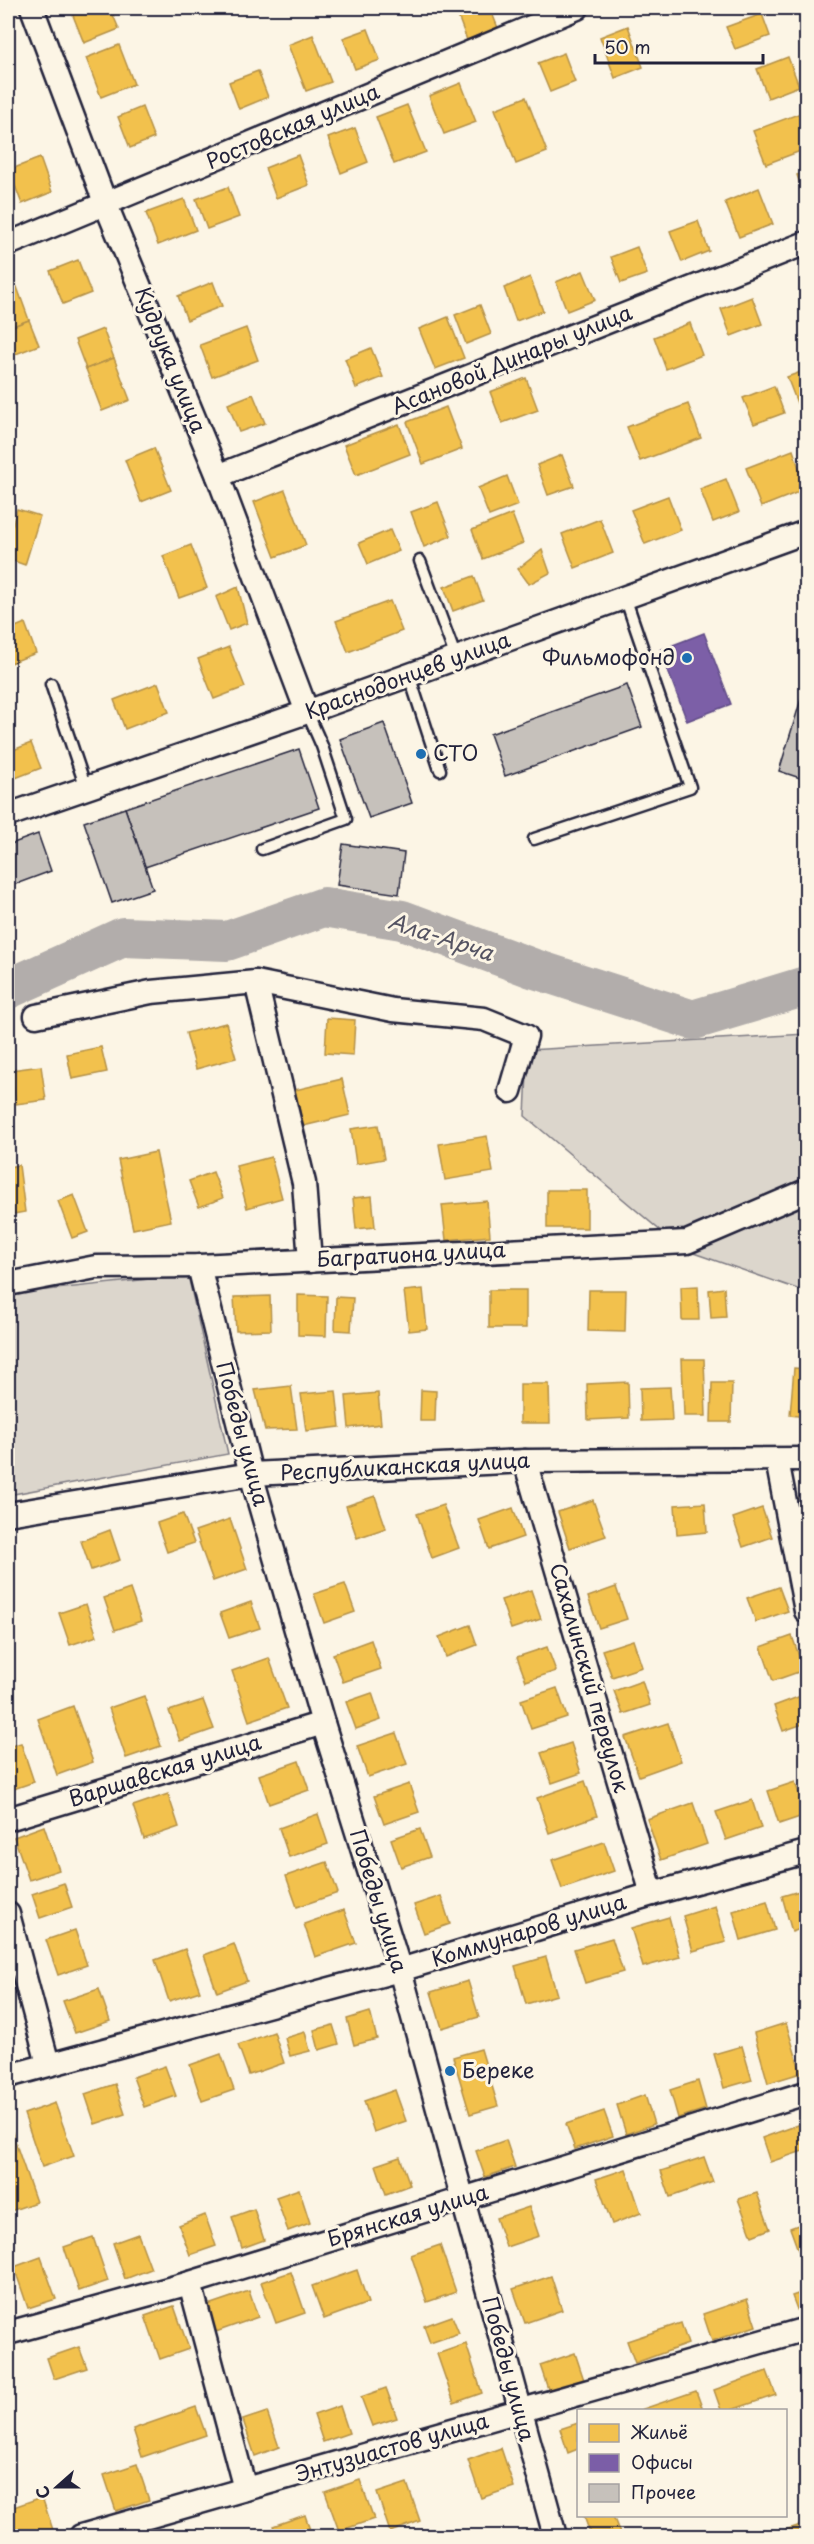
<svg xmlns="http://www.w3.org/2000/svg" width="814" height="2544" viewBox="0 0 814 2544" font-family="'Playpen Sans',sans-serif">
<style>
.green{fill:#dcd6cc;stroke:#7f7c84;stroke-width:1.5}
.homes{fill:#f2c14e;stroke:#b49148;stroke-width:1.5}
.offices{fill:#7b5ea7;stroke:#604c87;stroke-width:1.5}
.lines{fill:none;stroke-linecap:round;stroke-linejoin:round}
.river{stroke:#b2adab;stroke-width:40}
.building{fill:#c6c1bb;stroke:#22223b;stroke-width:1.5}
.service-casing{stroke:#22223b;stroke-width:15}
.minor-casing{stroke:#22223b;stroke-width:27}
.service{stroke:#fcf5e5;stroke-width:10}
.minor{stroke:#fcf5e5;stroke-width:22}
.poi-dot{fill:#1f6fb2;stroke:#fcf5e5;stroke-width:2}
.labels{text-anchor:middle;stroke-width:6;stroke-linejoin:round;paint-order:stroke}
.street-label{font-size:21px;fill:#22223b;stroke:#fcf5e5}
.poi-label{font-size:21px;fill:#22223b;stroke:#fcf5e5;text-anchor:start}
.water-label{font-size:22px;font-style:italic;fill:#545362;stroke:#fcf5e5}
</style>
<rect width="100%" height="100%" fill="#fcf5e5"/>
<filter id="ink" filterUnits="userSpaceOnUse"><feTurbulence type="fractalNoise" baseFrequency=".0167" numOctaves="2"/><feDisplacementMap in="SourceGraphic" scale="12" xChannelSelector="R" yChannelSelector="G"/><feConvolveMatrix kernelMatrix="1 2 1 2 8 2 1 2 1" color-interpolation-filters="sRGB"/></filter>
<g filter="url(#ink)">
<g class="green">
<polygon points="806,1034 806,1292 682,1249 525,1116 528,1050"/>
<polygon points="188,1275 228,1454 8,1495 8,1294"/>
</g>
<g class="homes">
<polygon points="87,8 110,8 119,29 84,43 72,13"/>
<polygon points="455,8 490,8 498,28 467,40"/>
<polygon points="762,14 770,36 735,49 726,27"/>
<polygon points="628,26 643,67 615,78 600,37"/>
<polygon points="368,29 380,60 355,69 343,38"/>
<polygon points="313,35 331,82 306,91 288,45"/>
<polygon points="119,45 134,84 101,97 86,58"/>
<polygon points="564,53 575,82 550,92 538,63"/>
<polygon points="788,57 799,86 768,98 757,69"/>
<polygon points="258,71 268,97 239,109 229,82"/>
<polygon points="461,83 476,122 444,134 429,96"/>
<polygon points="526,97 547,152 516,164 495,109"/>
<polygon points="407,105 426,152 394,164 376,117"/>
<polygon points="142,107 154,138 130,148 118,117"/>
<polygon points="806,111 806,149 766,164 753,131"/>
<polygon points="355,128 368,162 341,173 328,138"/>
<polygon points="298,155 309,185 276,198 265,168"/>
<polygon points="40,158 52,192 22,204 9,170"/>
<polygon points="806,172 806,200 797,175"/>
<polygon points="228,187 239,217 207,229 196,199"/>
<polygon points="759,188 773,224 739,237 725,202"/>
<polygon points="184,199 196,230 158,245 146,213"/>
<polygon points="698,221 709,251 682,262 670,231"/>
<polygon points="637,247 647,274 621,283 611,257"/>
<polygon points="78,260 91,293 63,304 50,271"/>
<polygon points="583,271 595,300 567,311 556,282"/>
<polygon points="530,277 543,311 516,321 504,288"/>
<polygon points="213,282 222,306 187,320 178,296"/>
<polygon points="17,287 29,320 8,328 8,291"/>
<polygon points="752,297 762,324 731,336 721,309"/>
<polygon points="480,305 491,334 466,344 455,315"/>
<polygon points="448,317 464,358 435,369 419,329"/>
<polygon points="29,320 39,345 8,357 8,328"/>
<polygon points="690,323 702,355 666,369 654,337"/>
<polygon points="246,328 258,360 212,377 200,345"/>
<polygon points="103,329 114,358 86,369 75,340"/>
<polygon points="371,348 383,377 356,388 345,359"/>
<polygon points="114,358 130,400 102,411 86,369"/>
<polygon points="806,370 806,399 797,403 787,377"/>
<polygon points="526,378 538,410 502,423 490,392"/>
<polygon points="774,386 784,413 754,424 743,398"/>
<polygon points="253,394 265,423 239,432 228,404"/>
<polygon points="688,404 701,438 640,461 627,427"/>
<polygon points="446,407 462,449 423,464 407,422"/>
<polygon points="399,424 410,454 356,475 344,445"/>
<polygon points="154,448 171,490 141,502 125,460"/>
<polygon points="793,450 806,489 761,507 746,468"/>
<polygon points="562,455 574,486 548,495 537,465"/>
<polygon points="507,476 518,505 489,516 478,488"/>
<polygon points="726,479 739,512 713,522 700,489"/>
<polygon points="285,490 306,545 275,557 254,502"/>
<polygon points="668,496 681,530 645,544 631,510"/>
<polygon points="438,502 451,536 424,547 411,512"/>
<polygon points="17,509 40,516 25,565 8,559 8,540"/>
<polygon points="512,514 523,543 483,559 472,530"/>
<polygon points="600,519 613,553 575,568 562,534"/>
<polygon points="390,530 399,551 368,564 359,543"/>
<polygon points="191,545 207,588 179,598 163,556"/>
<polygon points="542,550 550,573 529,584 518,569"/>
<polygon points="474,576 483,600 453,611 444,587"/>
<polygon points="238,587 247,623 229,630 216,597"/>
<polygon points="390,601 402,631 348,652 336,621"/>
<polygon points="25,623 36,653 8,664 8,630"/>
<polygon points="229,647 245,687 214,699 198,659"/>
<polygon points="158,683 169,712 125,729 114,700"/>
<polygon points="31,743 41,768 8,781 8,752"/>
<polygon points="327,1018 355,1020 353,1055 325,1053"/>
<polygon points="226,1023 236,1058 196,1069 186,1033"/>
<polygon points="101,1047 107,1072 72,1079 67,1054"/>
<polygon points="41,1066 46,1100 16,1104 11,1070"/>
<polygon points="342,1079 350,1115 303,1126 295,1090"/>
<polygon points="378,1125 384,1159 356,1164 351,1129"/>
<polygon points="487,1136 493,1172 445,1180 439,1144"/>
<polygon points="156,1152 171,1221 133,1229 118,1160"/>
<polygon points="271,1157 282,1198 247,1208 236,1166"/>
<polygon points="19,1165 25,1212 8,1215 8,1167"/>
<polygon points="213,1172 223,1198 199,1207 189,1181"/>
<rect x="547" y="1190" width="40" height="38"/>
<polygon points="74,1195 88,1232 72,1238 58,1201"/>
<polygon points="372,1196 375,1227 356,1229 353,1198"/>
<polygon points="487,1201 490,1236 446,1240 442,1205"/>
<polygon points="698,1286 699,1320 682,1320 681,1287"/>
<polygon points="724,1288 726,1317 711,1318 709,1290"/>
<polygon points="423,1289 427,1329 409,1331 404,1291"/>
<rect x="489" y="1290" width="37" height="38"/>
<polygon points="589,1290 626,1290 625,1332 588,1331"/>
<polygon points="298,1295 327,1296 326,1336 298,1335"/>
<polygon points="270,1296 271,1330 236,1331 234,1297"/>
<polygon points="336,1297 353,1298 351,1331 335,1330"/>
<polygon points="682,1359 704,1359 706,1416 684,1416"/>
<polygon points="794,1368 806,1369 806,1417 790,1415"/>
<polygon points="628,1382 629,1418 588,1420 587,1384"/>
<polygon points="712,1383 732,1383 731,1422 711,1422"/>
<polygon points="520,1384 549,1384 550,1423 520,1423"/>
<polygon points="291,1386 297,1429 265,1430 255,1390"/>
<polygon points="670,1387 672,1420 641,1421 640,1388"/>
<polygon points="421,1390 436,1391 435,1421 420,1421"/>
<polygon points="336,1391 340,1427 306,1431 301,1394"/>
<polygon points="378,1393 381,1424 349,1428 346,1396"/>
<polygon points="375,1496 386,1528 357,1538 346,1506"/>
<polygon points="799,1497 806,1497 806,1527 798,1526"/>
<polygon points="593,1500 606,1536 570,1548 558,1512"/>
<polygon points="705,1503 707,1532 677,1535 675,1505"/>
<polygon points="443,1505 459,1548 432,1558 417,1514"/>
<polygon points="513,1508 523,1537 489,1549 479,1520"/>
<polygon points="762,1508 772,1537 743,1547 733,1518"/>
<polygon points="183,1514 194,1543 167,1552 157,1523"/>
<polygon points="230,1519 247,1569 213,1581 195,1531"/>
<polygon points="110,1530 120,1560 91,1570 81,1541"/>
<polygon points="345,1584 355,1612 324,1623 314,1594"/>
<polygon points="616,1587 627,1619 599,1628 588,1597"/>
<polygon points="779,1587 788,1611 756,1622 747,1598"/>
<polygon points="130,1589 141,1621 115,1630 104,1598"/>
<polygon points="531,1590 541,1619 511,1629 501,1600"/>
<polygon points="251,1602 260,1628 229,1638 220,1613"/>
<polygon points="86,1604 97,1636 70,1645 59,1613"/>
<polygon points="470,1625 477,1645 446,1657 439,1637"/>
<polygon points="792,1636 804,1670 773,1681 761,1647"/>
<polygon points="371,1640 381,1669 343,1682 333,1654"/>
<polygon points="633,1640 642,1667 612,1677 602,1650"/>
<polygon points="547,1647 556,1671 526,1681 517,1657"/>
<polygon points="269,1658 287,1708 249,1721 232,1671"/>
<polygon points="642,1681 650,1705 623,1714 614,1691"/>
<polygon points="557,1688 567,1717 531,1729 521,1700"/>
<polygon points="372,1693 381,1720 356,1729 346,1702"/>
<polygon points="806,1694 806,1723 783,1731 774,1706"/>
<polygon points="144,1696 161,1746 126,1758 109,1708"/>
<polygon points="203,1700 214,1729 180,1741 169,1711"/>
<polygon points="73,1706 93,1762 57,1775 38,1719"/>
<polygon points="668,1723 681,1761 639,1776 625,1737"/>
<polygon points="396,1733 407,1764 368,1777 357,1746"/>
<polygon points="21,1743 34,1782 8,1791 8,1747"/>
<polygon points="571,1743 581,1773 552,1783 541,1753"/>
<polygon points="299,1761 309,1790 269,1804 259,1775"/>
<polygon points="585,1781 597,1816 549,1833 537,1798"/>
<polygon points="795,1782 806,1815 779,1824 768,1791"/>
<polygon points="409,1784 419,1812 384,1824 374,1796"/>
<polygon points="168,1794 179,1827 144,1839 133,1806"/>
<polygon points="752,1800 761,1828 726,1840 716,1812"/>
<polygon points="693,1803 707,1844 661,1860 647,1819"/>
<polygon points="318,1814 328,1844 289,1857 279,1828"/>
<polygon points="44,1826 59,1870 29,1880 14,1837"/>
<polygon points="420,1829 430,1857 401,1867 391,1839"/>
<polygon points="604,1842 614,1871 562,1889 552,1860"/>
<polygon points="327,1862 338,1893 297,1907 286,1876"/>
<polygon points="64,1883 72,1907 40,1918 32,1894"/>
<polygon points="806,1889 806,1927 792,1932 782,1896"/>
<polygon points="441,1896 450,1924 424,1933 414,1905"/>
<polygon points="767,1901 775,1930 741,1940 733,1911"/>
<polygon points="715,1906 726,1942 693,1951 683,1916"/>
<polygon points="344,1910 356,1943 315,1957 304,1924"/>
<polygon points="669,1917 680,1957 643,1967 631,1928"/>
<polygon points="75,1930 87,1965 58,1975 46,1940"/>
<polygon points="612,1938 623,1972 585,1983 574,1949"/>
<polygon points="234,1944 247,1981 217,1992 204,1955"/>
<polygon points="185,1949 200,1991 169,2001 155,1960"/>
<polygon points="546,1957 557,1995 526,2004 515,1966"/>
<polygon points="468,1981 479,2017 442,2028 431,1992"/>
<polygon points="99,1989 110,2021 75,2033 63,2001"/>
<polygon points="370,2012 377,2039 354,2045 347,2019"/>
<polygon points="786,2023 801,2073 768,2083 754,2033"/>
<polygon points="333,2025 339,2044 319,2050 314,2030"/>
<polygon points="274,2032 284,2063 249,2075 238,2045"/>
<polygon points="305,2032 310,2051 290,2056 285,2038"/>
<polygon points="742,2046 752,2080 724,2088 714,2054"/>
<polygon points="481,2049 498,2106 470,2114 453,2057"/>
<polygon points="221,2054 234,2090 202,2101 190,2065"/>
<polygon points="165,2066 176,2096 144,2107 133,2077"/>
<polygon points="698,2081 706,2109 678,2118 670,2090"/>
<polygon points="115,2084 125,2114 95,2124 85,2094"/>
<polygon points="395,2090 406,2121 374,2132 364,2101"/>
<polygon points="645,2095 654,2124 626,2134 617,2105"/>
<polygon points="55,2103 74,2156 42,2167 24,2114"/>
<polygon points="604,2111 613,2136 575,2149 566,2124"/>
<polygon points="8,2121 36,2202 8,2212"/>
<polygon points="801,2124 806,2140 806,2150 770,2162 762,2138"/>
<polygon points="506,2140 515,2167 485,2177 476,2151"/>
<polygon points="400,2157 410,2185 386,2194 376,2165"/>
<polygon points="704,2157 713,2182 670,2197 661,2171"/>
<polygon points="626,2169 641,2213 612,2224 596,2179"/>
<polygon points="299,2189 310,2223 288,2231 276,2197"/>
<polygon points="757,2193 770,2229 752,2236 738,2199"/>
<polygon points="529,2207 539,2236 506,2247 496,2218"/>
<polygon points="254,2209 264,2240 242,2248 232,2217"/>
<polygon points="205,2215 216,2246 190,2255 179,2225"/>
<polygon points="806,2222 806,2247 798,2250 790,2228"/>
<polygon points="138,2234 151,2269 125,2279 113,2243"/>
<polygon points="93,2237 108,2281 79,2291 64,2247"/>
<polygon points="440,2245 456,2292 427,2302 411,2255"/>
<polygon points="41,2257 56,2299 28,2308 14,2267"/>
<polygon points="357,2270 368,2303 324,2319 312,2286"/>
<polygon points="291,2272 305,2313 276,2323 261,2282"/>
<polygon points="551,2276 562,2310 525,2323 513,2289"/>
<polygon points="249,2291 258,2317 213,2333 205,2306"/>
<polygon points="806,2291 806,2318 801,2320 792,2296"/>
<polygon points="747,2299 756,2326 712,2341 703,2314"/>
<polygon points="174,2306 189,2349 160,2359 145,2316"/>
<polygon points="452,2316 459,2333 430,2343 424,2326"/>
<polygon points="681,2323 688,2344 635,2363 627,2341"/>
<polygon points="466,2344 482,2393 454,2403 437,2354"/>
<polygon points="79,2347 87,2368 54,2379 47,2358"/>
<polygon points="575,2353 584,2380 549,2392 540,2365"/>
<polygon points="767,2371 776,2395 731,2410 721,2410 714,2390"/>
<polygon points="386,2388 397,2418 372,2426 361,2397"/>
<polygon points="696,2391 703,2410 644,2410 643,2409"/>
<polygon points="340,2406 349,2433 323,2442 314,2415"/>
<polygon points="196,2407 206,2435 142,2457 133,2429"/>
<polygon points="267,2412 279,2447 255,2456 243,2420"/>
<polygon points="578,2423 578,2449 568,2453 560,2429"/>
<polygon points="501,2448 514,2487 481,2498 468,2460"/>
<polygon points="137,2464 149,2500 116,2511 104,2475"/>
<polygon points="360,2480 374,2519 339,2531 325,2492"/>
<polygon points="407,2483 420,2521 390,2532 377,2493"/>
<polygon points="42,2497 53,2530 35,2536 12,2536 8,2524 8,2509"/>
<polygon points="305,2515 312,2536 277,2536 273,2526"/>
<polygon points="584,2516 613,2516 621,2536 591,2536"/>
<polygon points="806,2523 806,2536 768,2536"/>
</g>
<polygon class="offices" points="704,633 731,704 687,721 660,650"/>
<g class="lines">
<polyline class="river" points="8,989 123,937 227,941 324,907 402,920 532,968 693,1020 806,986"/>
</g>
<g class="building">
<polygon points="806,683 806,780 779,771"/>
<polygon points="627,685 642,727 505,776 490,734"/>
<polygon points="384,723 412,803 369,818 340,739"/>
<polygon points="299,749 319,808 145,867 125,808"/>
<polygon points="125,808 153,889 112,903 84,822"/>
<polygon points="38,834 51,871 8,887 8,845"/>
<polygon points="343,844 404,853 399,894 337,885"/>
</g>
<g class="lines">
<g class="service-casing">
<g id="service">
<polyline points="420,561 456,658"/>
<polyline points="409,675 440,770"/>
<polyline points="51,684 86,788"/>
<polyline points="534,839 690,787 625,597"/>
<polyline points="262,849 346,819 322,746 307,712"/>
</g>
</g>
<g class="minor-casing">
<g id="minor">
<polyline points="32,8 106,205 218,476 307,712"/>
<polyline points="8,244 577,8"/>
<polyline points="218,476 806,243"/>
<polyline points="8,815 307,712 806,532"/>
<polyline points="256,982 304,1183 310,1261"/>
<polyline points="36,1016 151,992 256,982 393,1010 484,1019 526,1036 510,1091"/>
<polyline points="199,1266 251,1474 323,1723 400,1970 555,2536"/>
<polyline points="8,1284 96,1267 199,1266 687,1242 806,1191"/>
<polyline points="777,1460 806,1611"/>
<polyline points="525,1461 652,1894"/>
<polyline points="8,1514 251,1474 525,1461 806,1459"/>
<polyline points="8,1819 323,1723"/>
<polyline points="8,1914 48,2064"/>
<polyline points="8,2076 400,1970 652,1894 806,1852"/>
<polyline points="190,2283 245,2489"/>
<polyline points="8,2333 190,2283 806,2093"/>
<polyline points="81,2536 806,2329"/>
</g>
</g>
<use href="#service" class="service"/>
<use href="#minor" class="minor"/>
</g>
</g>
<g class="poi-dot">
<circle cx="687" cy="658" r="6"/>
<circle cx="421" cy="754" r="6"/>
<circle cx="450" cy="2071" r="6"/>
</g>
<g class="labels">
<g class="street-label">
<text transform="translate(293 127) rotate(-23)" y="7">Ростовская улица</text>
<text transform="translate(170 360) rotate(68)" y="7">Кудрука улица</text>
<text transform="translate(512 360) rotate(-22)" y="7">Асановой Динары улица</text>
<text transform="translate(408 676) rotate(-20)" y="7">Краснодонцев улица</text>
<text transform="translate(411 1255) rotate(-3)" y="7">Багратиона улица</text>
<text transform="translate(242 1434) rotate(75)" y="7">Победы улица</text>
<text transform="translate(405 1467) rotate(-3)" y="7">Республиканская улица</text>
<text transform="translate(589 1678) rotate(74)" y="7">Сахалинский переулок</text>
<text transform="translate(165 1771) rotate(-17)" y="7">Варшавская улица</text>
<text transform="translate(378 1901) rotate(73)" y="7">Победы улица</text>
<text transform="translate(529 1931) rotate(-17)" y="7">Коммунаров улица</text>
<text transform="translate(408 2216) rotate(-17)" y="7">Брянская улица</text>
<text transform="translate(508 2369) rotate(75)" y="7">Победы улица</text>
<text transform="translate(392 2448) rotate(-16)" y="7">Энтузиастов улица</text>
</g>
<g class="poi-label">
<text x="675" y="665" text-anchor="end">Фильмофонд</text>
<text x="433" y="761">СТО</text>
<text x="462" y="2078">Береке</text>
</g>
<g class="water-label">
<text transform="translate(441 937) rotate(18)" y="8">Ала-Арча</text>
</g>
</g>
<rect width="814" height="2544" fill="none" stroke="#fcf5e5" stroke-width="30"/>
<rect x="15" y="15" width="784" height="2514" fill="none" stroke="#22223b" stroke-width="2" filter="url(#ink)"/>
<rect x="577" y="2409" width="210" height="108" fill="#fcf5e5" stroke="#a5a1a1" stroke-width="1.5"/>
<rect x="589" y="2424" width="30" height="18" fill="#f2c14e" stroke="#a5a1a1" stroke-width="1.5"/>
<text x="631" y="2439" font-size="18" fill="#22223b">Жильё</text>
<rect x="589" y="2454" width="30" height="18" fill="#7b5ea7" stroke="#a5a1a1" stroke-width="1.5"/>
<text x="631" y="2469" font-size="18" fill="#22223b">Офисы</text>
<rect x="589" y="2484" width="30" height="18" fill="#c6c1bb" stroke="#a5a1a1" stroke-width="1.5"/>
<text x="631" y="2499" font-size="18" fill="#22223b">Прочее</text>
<g transform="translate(57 2487) rotate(249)" stroke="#fcf5e5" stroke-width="4.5" paint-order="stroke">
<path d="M0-4.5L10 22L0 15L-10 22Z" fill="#22223b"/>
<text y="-9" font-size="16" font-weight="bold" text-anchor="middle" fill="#22223b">С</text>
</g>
<path d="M595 54v9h168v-9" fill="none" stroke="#22223b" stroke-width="3"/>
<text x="604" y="54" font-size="18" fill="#22223b" stroke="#fcf5e5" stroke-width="4.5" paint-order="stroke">50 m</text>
</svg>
